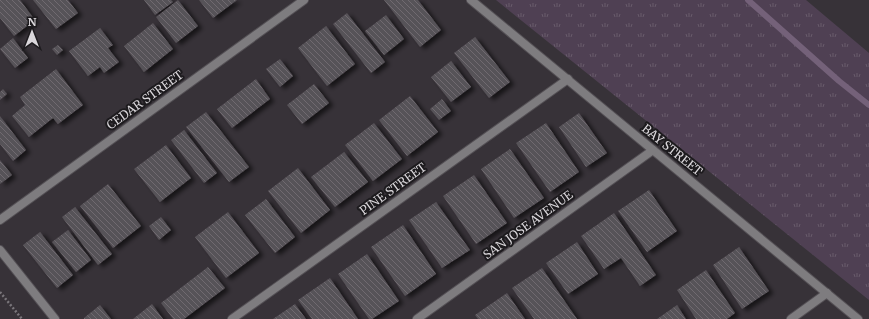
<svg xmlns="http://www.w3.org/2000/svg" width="869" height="319" viewBox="0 0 869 319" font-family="Merriweather,serif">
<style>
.grass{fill:url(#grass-tufts)}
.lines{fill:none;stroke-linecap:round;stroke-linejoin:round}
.stream{stroke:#746179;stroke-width:6}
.building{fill:url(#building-back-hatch);filter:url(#shadow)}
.street-casing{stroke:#545055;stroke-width:10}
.path{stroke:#7a767b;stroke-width:2.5;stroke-dasharray:2 2;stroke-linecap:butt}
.street{stroke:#7e7c7f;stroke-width:8}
.labels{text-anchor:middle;stroke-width:4;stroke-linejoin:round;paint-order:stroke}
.street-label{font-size:12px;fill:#dad7db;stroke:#1d1b1e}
</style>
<defs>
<pattern id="grass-tufts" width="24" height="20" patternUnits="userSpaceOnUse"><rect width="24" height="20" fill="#4f4053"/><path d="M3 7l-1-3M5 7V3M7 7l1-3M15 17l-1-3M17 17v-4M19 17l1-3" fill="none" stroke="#685b6b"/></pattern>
<pattern id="building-back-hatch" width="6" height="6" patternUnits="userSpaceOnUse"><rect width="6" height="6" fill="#575258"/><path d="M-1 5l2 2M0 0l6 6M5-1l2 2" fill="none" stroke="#6f6a6f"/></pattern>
<filter id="shadow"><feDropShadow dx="4.5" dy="2.5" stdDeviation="2" flood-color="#0009"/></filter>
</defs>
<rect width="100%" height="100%" fill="#373238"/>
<polygon class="grass" points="496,0 806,0 869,53 869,300"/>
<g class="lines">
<polyline class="stream" points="748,0 839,81 869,105"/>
</g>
<g class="building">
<polygon points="0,0 20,0 35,20 14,36 0,18"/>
<polygon points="33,0 68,0 78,13 56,29"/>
<polygon points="144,0 171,0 173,2 155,15"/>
<polygon points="178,0 198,26 176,43 156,17"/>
<polygon points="199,0 237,0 213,18"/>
<polygon points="384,0 418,0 441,30 420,47"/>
<polygon points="347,13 385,62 371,73 333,24"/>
<polygon points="386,15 404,39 384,55 365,31"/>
<polygon points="153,23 173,49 144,72 124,46"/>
<polygon points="326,26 355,64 327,86 298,48"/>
<polygon points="100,28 113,45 108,48 119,62 104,73 100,67 88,76 69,51"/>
<polygon points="475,37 510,82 489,98 454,53"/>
<polygon points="13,38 28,58 15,68 0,49"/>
<polygon points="58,45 63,50 57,55 52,49"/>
<polygon points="280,59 293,76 280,87 266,69"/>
<polygon points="451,61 471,87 451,102 431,77"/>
<polygon points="56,69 83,105 58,124 53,118 29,137 12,116 25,105 20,97"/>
<polygon points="256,79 270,99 232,128 217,109"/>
<polygon points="314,84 329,103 302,124 287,105"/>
<polygon points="3,89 7,94 0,100 0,92"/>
<polygon points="410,96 438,132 407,156 379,120"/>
<polygon points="442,99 451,111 439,120 430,109"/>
<polygon points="206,112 249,167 229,182 186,127"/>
<polygon points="579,113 607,153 586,167 559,127"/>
<polygon points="0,116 26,150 13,161 0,144"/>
<polygon points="374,123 402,159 373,181 345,145"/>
<polygon points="546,123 579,172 550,192 516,143"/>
<polygon points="184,130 217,173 204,183 171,140"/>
<polygon points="166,145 191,178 160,202 134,169"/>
<polygon points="510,149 544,198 514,218 481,169"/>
<polygon points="344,152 368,182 335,207 311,177"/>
<polygon points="0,160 12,175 0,184"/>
<polygon points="298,168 330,210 301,233 268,191"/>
<polygon points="474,175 507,223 476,244 443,196"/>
<polygon points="108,184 141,226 113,248 80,206"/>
<polygon points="649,190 677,231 647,252 618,211"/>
<polygon points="266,199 295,237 275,253 245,215"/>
<polygon points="436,202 470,250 442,268 409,220"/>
<polygon points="75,207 112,254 98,265 62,217"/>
<polygon points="228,212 259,253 226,278 195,237"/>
<polygon points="614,213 656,275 640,286 621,258 604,269 581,236"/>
<polygon points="161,217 171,230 159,240 149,226"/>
<polygon points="403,225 436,274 405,296 371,247"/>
<polygon points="68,230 91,260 76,272 52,242"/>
<polygon points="40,232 73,275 57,288 23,245"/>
<polygon points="577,242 598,274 568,294 546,263"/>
<polygon points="739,247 769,291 742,309 713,265"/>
<polygon points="367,254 399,301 372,319 369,319 338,274"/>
<polygon points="208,267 225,288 184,319 173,319 161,303"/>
<polygon points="542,268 577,319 534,319 512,288"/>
<polygon points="706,270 735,313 727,319 696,319 677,290"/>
<polygon points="330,278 358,319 312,319 298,300"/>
<polygon points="507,293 525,319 478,319 475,315"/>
<polygon points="152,304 163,319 133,319"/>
<polygon points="295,304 306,319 273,319"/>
<polygon points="100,305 111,319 84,319 84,318"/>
<polygon points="677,305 686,319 657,319"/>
</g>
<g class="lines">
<g class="street-casing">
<g id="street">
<polyline points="471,0 858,319"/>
<polyline points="0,220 304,0"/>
<polyline points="0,250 55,319"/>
<polyline points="232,319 568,79"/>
<polyline points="417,319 653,150"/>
<polyline points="791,319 827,293"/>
</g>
</g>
<polyline class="path" points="0,292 22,319"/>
<use href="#street" class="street"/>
</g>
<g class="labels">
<g class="street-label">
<text transform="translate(145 100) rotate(-36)" y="4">CEDAR STREET</text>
<text transform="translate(672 150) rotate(39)" y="4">BAY STREET</text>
<text transform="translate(393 189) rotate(-36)" y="4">PINE STREET</text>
<text transform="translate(528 225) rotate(-36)" y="4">SAN JOSE AVENUE</text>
</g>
</g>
<g transform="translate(32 32)" stroke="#1d1b1e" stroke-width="3" paint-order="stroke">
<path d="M0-3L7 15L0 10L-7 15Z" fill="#dad7db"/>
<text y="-6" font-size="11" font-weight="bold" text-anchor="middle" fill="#dad7db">N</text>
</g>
</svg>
